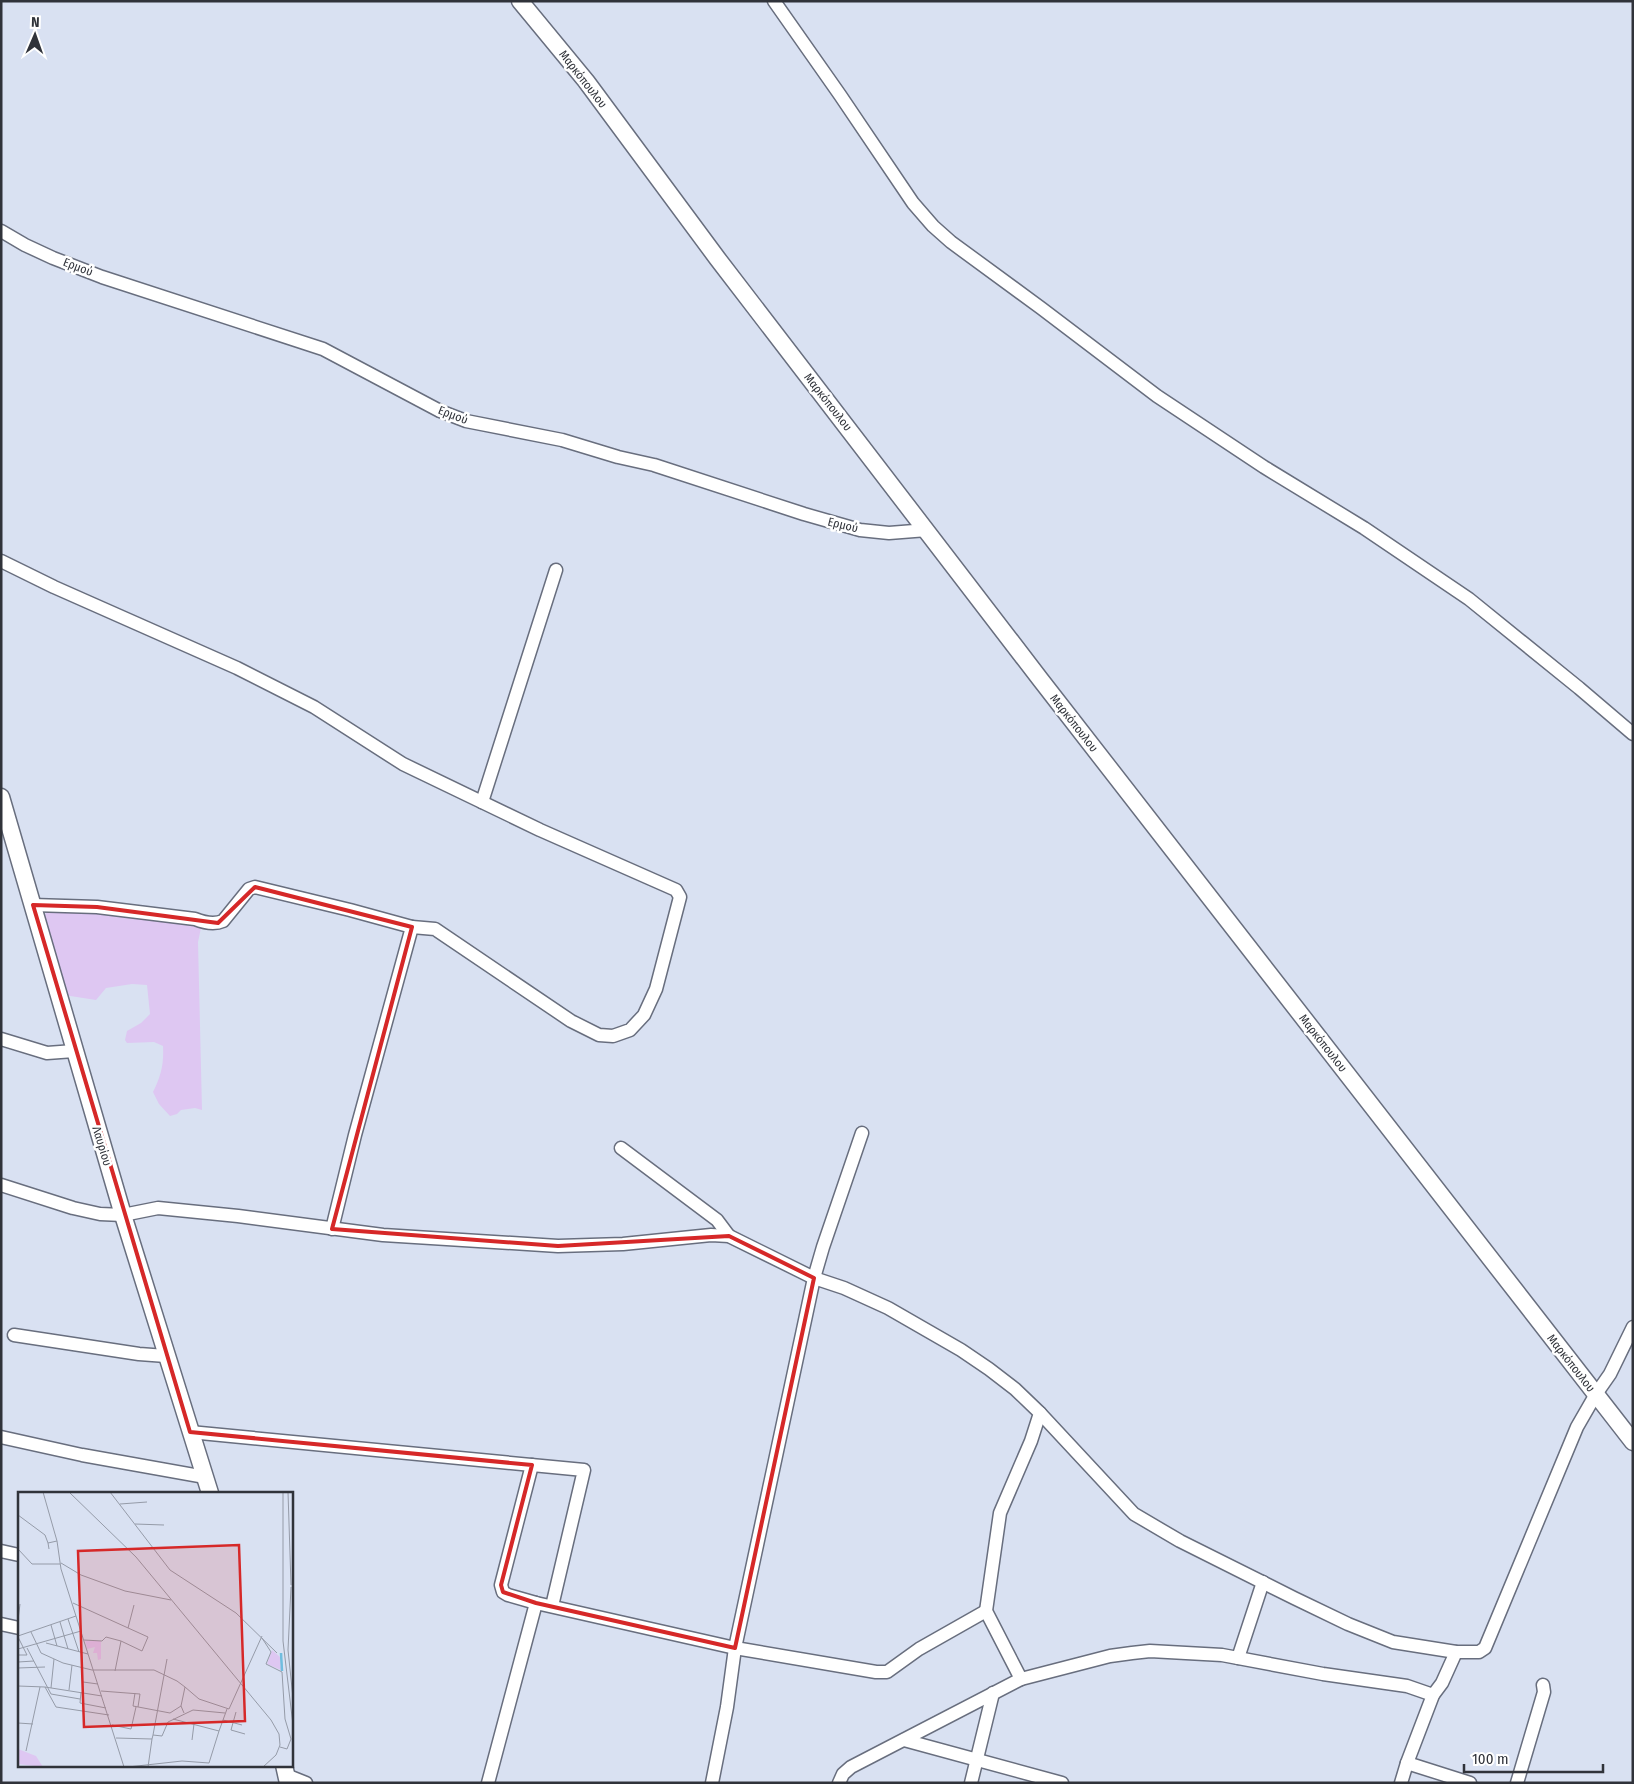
<svg xmlns="http://www.w3.org/2000/svg" width="1634" height="1784" viewBox="0 0 1634 1784" font-family="'Fira Sans Condensed',sans-serif">
<style>
.green{fill:#dec7f2}
.lines{fill:none;stroke-linecap:round;stroke-linejoin:round}
.minor-casing{stroke:#686e7e;stroke-width:15}
.major-casing{stroke:#686e7e;stroke-width:19}
.minor{stroke:#fff;stroke-width:12}
.major{stroke:#fff;stroke-width:16}
.marked{fill:none;stroke:#d62828;stroke-width:4;stroke-linejoin:round}
.labels{text-anchor:middle;stroke-width:5;stroke-linejoin:round;paint-order:stroke}
.street-label{font-size:12px;fill:#30333a;stroke:#fff}
.inset-river{fill:none;stroke:#70bdde;stroke-width:2.5}
.inset-road{fill:none;stroke:#959ba8;stroke-width:1}
.view{fill:#d62828;fill-opacity:0.15;stroke:#d62828;stroke-width:2.5}
.inset-edge{fill:none;stroke:#30333a;stroke-width:2.5}
</style>
<rect width="100%" height="100%" fill="#d9e1f2"/>
<path class="green" d="M59,907L202,923L198,942L202,1110L195,1108L181,1110L177,1114L170,1116L159,1104L153,1092C161,1076 164,1064 163,1046L154,1042L127,1043L125,1040L127,1031L141,1023L150,1014L147,985L132,984L106,988L96,1000L64,995L40,921L47,912Z"/>
<g class="lines">
<g class="minor-casing">
<g id="minor">
<polyline points="774,1 840,95 913,203 933,226 951,242 1041,308 1157,396 1264,467 1364,528 1469,599 1579,688 1633,734"/>
<polyline points="1,231 25,245 53,258 102,277 323,349 440,411 466,421 562,440 618,457 654,465 804,514 860,530 889,533 927,530"/>
<polyline points="1,561 54,587 237,668 314,707 403,764 540,830 676,890 680,897 656,989 644,1015 630,1030 613,1036 599,1035 571,1021 435,929 412,927"/>
<polyline points="482,802 556,570"/>
<path d="M33,905L97,907L195,919C205,923 214,925 223,921L249,889L255,887L350,910L412,927L355,1135L332,1229"/>
<polyline points="1,1039 47,1053 74,1051"/>
<polyline points="621,1148 717,1220 729,1236"/>
<polyline points="1,1185 73,1208 100,1214 123,1215 158,1208 238,1216 383,1235 558,1246 623,1244 711,1235 729,1236 814,1278 844,1288 888,1308 961,1350 989,1369 1015,1389 1040,1413 1031,1441 1000,1513 986,1611 1021,1679"/>
<polyline points="14,1335 139,1354 166,1356"/>
<polyline points="1040,1413 1134,1514 1180,1541 1294,1598 1348,1624 1393,1642 1456,1652 1479,1652 1485,1648 1577,1427 1596,1394 1610,1374 1633,1327"/>
<polyline points="190,1432 584,1470 552,1606"/>
<polyline points="1,1437 82,1455 205,1477"/>
<polyline points="532,1465 501,1585 503,1592 508,1595 536,1603 735,1648 876,1672 887,1672 919,1649 986,1611"/>
<polyline points="1,1551 19,1555"/>
<polyline points="1,1624 19,1628"/>
<polyline points="1456,1652 1442,1683 1433,1695 1407,1763 1470,1783"/>
<polyline points="1238,1658 1263,1582"/>
<polyline points="904,1740 1062,1783"/>
<polyline points="286,1775 306,1783"/>
<polyline points="488,1783 536,1603"/>
<polyline points="712,1783 727,1707 735,1648 814,1278 823,1247 862,1133"/>
<polyline points="839,1783 843,1774 851,1767 1021,1679 1110,1656 1132,1653 1150,1651 1222,1655 1323,1674 1407,1686 1433,1695"/>
<polyline points="971,1783 993,1693"/>
<polyline points="1401,1783 1407,1763"/>
<polyline points="1517,1783 1544,1692 1543,1685"/>
</g>
</g>
<g class="major-casing">
<g id="major">
<polyline points="520,1 586,81 717,258 1040,679 1633,1442"/>
<polyline points="1,797 123,1215 210,1493"/>
<polyline points="284,1765 288,1783"/>
</g>
</g>
<use href="#minor" class="minor"/>
<use href="#major" class="major"/>
</g>
<path class="marked" d="M255,887L412,927L332,1229L558,1246L729,1236L814,1278L735,1648L536,1603L503,1592L501,1585L532,1465L190,1432L33,905L97,907L218,923Z"/>
<g class="labels">
<g class="street-label">
<text transform="translate(583 79) rotate(52)" y="4">Μαρκόπουλου</text>
<text transform="translate(78 267) rotate(21)" y="4">Ερμού</text>
<text transform="translate(828 402) rotate(52)" y="4">Μαρκόπουλου</text>
<text transform="translate(453 415) rotate(21)" y="4">Ερμού</text>
<text transform="translate(843 525) rotate(14)" y="4">Ερμού</text>
<text transform="translate(1074 723) rotate(52)" y="4">Μαρκόπουλου</text>
<text transform="translate(1323 1043) rotate(52)" y="4">Μαρκόπουλου</text>
<text transform="translate(102 1146) rotate(73)" y="4">Λαυρίου</text>
<text transform="translate(1571 1363) rotate(52)" y="4">Μαρκόπουλου</text>
</g>
</g>
<g transform="translate(18 1492)">
<rect width="275" height="275" fill="#d9e1f2"/>
<path d="M67,148L83,149V167L80,168L79,161H75L77,155L69,157ZM254,158L262,165L263,178L249,172ZM0,257L18,264L25,275L0,272Z" fill="#dec7f2"/>
<path class="inset-river" d="M263,161L264,179"/>
<path class="inset-road" d="M25,0L39,49L43,77L106,275M51,0L118,65L253,228L261,242L262,253L258,263L245,275M92,0L152,78L218,121L259,161M265,0V149L275,233M270,0L273,93M102,12L129,10M0,23L27,43L30,51M117,32L146,33M0,57L14,72H42M31,57L30,51L39,49M43,71L63,83L107,99L153,108M273,95L270,158L275,206M55,111L130,145L124,159L103,149M50,127L61,160M0,128L2,112M42,130L50,157M33,133L39,154M110,136L116,113M13,140L23,161L45,171L74,178H136L159,189L167,195L163,214L166,221M0,144L58,124M0,145L9,163H0M244,146L253,160L248,172L264,180L267,227L273,247L269,257L262,255M66,148L84,149L88,145L103,149L97,179M28,151L70,162M9,156L33,202L62,207M0,157L63,139M0,170L16,169M0,176L27,175M65,190L80,192M0,194L27,195M167,195L181,207L211,217L244,144M33,196L36,167M51,198L54,173M83,199L122,202L120,215M63,200L62,211L88,216M117,201L115,214L152,221L163,214M84,204L27,195L38,215L91,223M209,217L205,228L224,233M218,220L213,238L227,242M155,227L201,239L205,228M0,231L15,232M94,233L113,237L118,215M135,243L149,167M98,246L134,247L135,243L144,244L150,230L175,218L207,221M174,248L176,232M8,259L22,195M110,275L164,269L191,271L201,239M130,275L134,247"/>
<path class="view" d="M221,53L227,229L66,235L60,59Z"/>
<rect width="275" height="275" class="inset-edge"/>
</g>
<rect width="1634" height="1784" fill="none" stroke="#30333a" stroke-width="5"/>
<g transform="translate(35 35) rotate(2)" stroke="#ffffff" stroke-width="4" paint-order="stroke">
<path d="M0-4L9 19L0 12L-9 19Z" fill="#30333a"/>
<text y="-8" font-size="14" font-weight="bold" text-anchor="middle" fill="#30333a">N</text>
</g>
<path d="M1464 1764v8h139v-8" fill="none" stroke="#30333a" stroke-width="2.5"/>
<text x="1472" y="1764" font-size="15" fill="#30333a" stroke="#ffffff" stroke-width="4" paint-order="stroke">100 m</text>
</svg>
